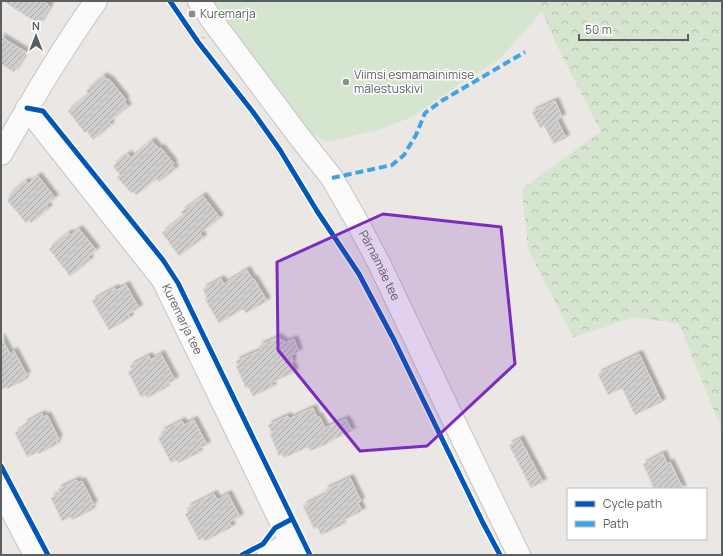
<svg xmlns="http://www.w3.org/2000/svg" width="723" height="556" viewBox="0 0 723 556" font-family="Manrope,sans-serif">
<style>
.grass{fill:#d6e5d0}
.forest{fill:url(#forest-crowns)}
.building{fill:url(#building-hatch);stroke:#dad6d4;filter:url(#shadow)}
.lines{fill:none;stroke-linecap:round;stroke-linejoin:round}
.minor-casing{stroke:#c4c5c4;stroke-width:24}
.path{stroke:#c4c9c5;stroke-width:2.5;stroke-dasharray:4 2;stroke-linecap:butt}
.minor{stroke:#fcfbfb;stroke-width:22}
.quiet{stroke:#42a2e6;stroke-width:4;stroke-dasharray:8 4;stroke-linecap:butt}
.cycleway-casing{stroke:#fff;stroke-width:8}
.cycleway{stroke:#0057b8;stroke-width:5}
.marked{fill:#7b2cbf;fill-opacity:0.2;stroke:#7b2cbf;stroke-width:3;stroke-linejoin:round}
.poi-dot{fill:#8c8f90;stroke:#fff;stroke-width:1.5}
.labels{text-anchor:middle;stroke-width:3;stroke-linejoin:round;paint-order:stroke}
.poi-label{font-size:12px;fill:#5a5f62;stroke:#fff;text-anchor:start}
.street-label{font-size:12px;fill:#5a5f62;stroke:#fff}
</style>
<defs>
<pattern id="forest-crowns" width="20" height="18" patternUnits="userSpaceOnUse"><rect width="20" height="18" fill="#d6e5d0"/><path d="M2 6a3 3 0 1 1 6 0M12 15a3 3 0 1 1 6 0" fill="none" stroke="#b1bdac"/></pattern>
<pattern id="building-hatch" width="6" height="6" patternUnits="userSpaceOnUse"><rect width="6" height="6" fill="#d0cecd"/><path d="M-1 1l2-2M0 6l6-6M5 7l2-2" fill="none" stroke="#acaaaa"/></pattern>
<filter id="shadow"><feDropShadow dx="3.5" dy="-3.5" stdDeviation="1" flood-color="#0004"/></filter>
</defs>
<rect width="100%" height="100%" fill="#eae7e4"/>
<polygon class="grass" points="212,1 537,1 542,11 500,59 461,83 412,117 378,130 326,142 309,132 270,78 222,16"/>
<polygon class="forest" points="537,1 722,1 722,436 719,423 679,324 635,317 573,337 528,249 522,189 601,131 561,54"/>
<g class="building">
<polygon points="3,1 43,1 50,6 39,24"/>
<polygon points="1,37 26,52 14,72 1,64"/>
<polygon points="104,76 107,80 109,79 126,100 124,101 128,107 109,122 111,125 93,140 87,131 85,133 68,111 89,95 86,91"/>
<polygon points="555,101 562,117 557,120 566,138 554,144 544,126 540,128 532,112"/>
<polygon points="152,141 159,149 161,148 174,164 172,165 175,169 159,182 156,179 136,195 133,192 131,193 117,177 120,175 113,166 128,154 131,158"/>
<polygon points="38,176 55,198 46,205 49,208 31,223 29,220 26,223 7,200 10,197 9,195 26,181 28,184"/>
<polygon points="203,196 220,218 200,233 203,238 179,256 162,233 184,216 181,212"/>
<polygon points="79,229 96,250 88,257 90,260 70,276 49,249 69,233 71,235"/>
<polygon points="247,270 252,279 254,279 267,301 246,313 243,309 219,323 205,299 207,298 203,289 221,279 224,284"/>
<polygon points="126,285 139,308 128,314 130,318 109,330 92,301 115,288 117,290"/>
<polygon points="1,337 10,354 14,351 27,375 23,378 25,380 7,389 6,387 1,390"/>
<polygon points="279,337 281,341 283,340 285,343 294,339 299,352 291,355 293,362 291,363 295,372 271,383 273,387 253,396 248,387 246,388 236,366 238,365 236,361 261,350 259,346"/>
<polygon points="161,354 175,380 165,385 166,388 147,398 146,395 141,397 128,372 132,370 130,366 149,356 151,360"/>
<polygon points="639,354 662,402 635,415 622,388 608,395 598,374"/>
<polygon points="313,408 317,418 319,416 325,428 346,419 352,431 328,442 329,443 310,451 308,447 284,458 282,454 279,456 270,434 272,433 268,425 288,416 289,419"/>
<polygon points="42,414 44,417 47,415 59,439 56,441 57,444 39,454 38,452 27,457 15,433 25,427 24,424"/>
<polygon points="194,420 207,445 197,449 199,453 178,463 177,460 171,463 158,438 163,435 161,432 182,421 184,425"/>
<polygon points="520,439 543,482 531,488 509,445"/>
<polygon points="663,454 667,464 670,462 683,489 654,489 643,464"/>
<polygon points="350,478 361,501 358,503 362,511 340,522 342,525 321,535 317,527 314,529 303,506 327,494 325,490"/>
<polygon points="77,480 78,483 82,481 94,505 90,506 92,510 72,520 71,517 62,521 51,498 60,494 58,489"/>
<polygon points="214,494 217,500 228,494 240,517 229,522 232,527 205,541 203,538 199,540 185,514 189,512 187,508"/>
</g>
<g class="lines">
<g class="minor-casing">
<g id="minor">
<path id="s1" d="M199,1L214,23L298,135L332,178L355,218L379,263L461,436L519,555"/>
<path id="s2" d="M27,108L163,280L297,555"/>
<path d="M1,154C31,102 61,50 96,1"/>
<polyline points="1,490 35,555"/>
<polyline points="268,555 291,543"/>
</g>
</g>
<polyline class="path" points="198,42 204,37"/>
<use href="#minor" class="minor"/>
<polyline class="quiet" points="332,178 392,165 404,155 416,135 425,113 443,100 525,52"/>
<g class="cycleway-casing">
<g id="cycleway">
<polyline points="170,1 198,42 253,112 280,150 317,211 359,274 394,340 482,521 500,555"/>
<polyline points="27,108 43,111 163,260 178,283 310,555"/>
<polyline points="1,466 48,555"/>
<polyline points="242,555 263,544 275,528 292,519"/>
</g>
</g>
<use href="#cycleway" class="cycleway"/>
</g>
<path class="marked" d="M383,214L501,227L515,364L427,446L360,451L278,350L277,262Z"/>
<g class="poi-dot">
<rect x="188" y="10" width="8" height="8" rx="2"/>
<circle cx="346" cy="82" r="4"/>
</g>
<g class="labels">
<g class="poi-label">
<text x="200" y="18">Kuremarja</text>
<text x="354" y="79">Viimsi esmamainimise<tspan x="354" dy="14">mälestuskivi</tspan></text>
</g>
<g class="street-label">
<text dy="4" stroke="none"><textPath href="#s1" startOffset="321">Pärnamäe tee</textPath></text>
<text dy="4" stroke="none"><textPath href="#s2" startOffset="263">Kuremarja tee</textPath></text>
</g>
</g>
<rect width="723" height="556" fill="none" stroke="#5a5f62" stroke-width="4"/>
<rect x="567" y="488" width="140" height="52" fill="#ffffff" stroke="#bdbfc0"/>
<rect x="575" y="501" width="20" height="6" fill="#0057b8" stroke="#bdbfc0"/>
<text x="603" y="508" font-size="12" fill="#5a5f62">Cycle path</text>
<rect x="575" y="521" width="20" height="6" fill="#42a2e6" stroke="#bdbfc0"/>
<text x="603" y="528" font-size="12" fill="#5a5f62">Path</text>
<g transform="translate(36 36)" stroke="#ffffff" stroke-width="3" paint-order="stroke">
<path d="M0-3L7 15L0 10L-7 15Z" fill="#5a5f62"/>
<text y="-6" font-size="11" font-weight="bold" text-anchor="middle" fill="#5a5f62">N</text>
</g>
<path d="M579 34v6h109v-6" fill="none" stroke="#5a5f62" stroke-width="2"/>
<text x="585" y="34" font-size="12" fill="#5a5f62" stroke="#ffffff" stroke-width="3" paint-order="stroke">50 m</text>
</svg>
